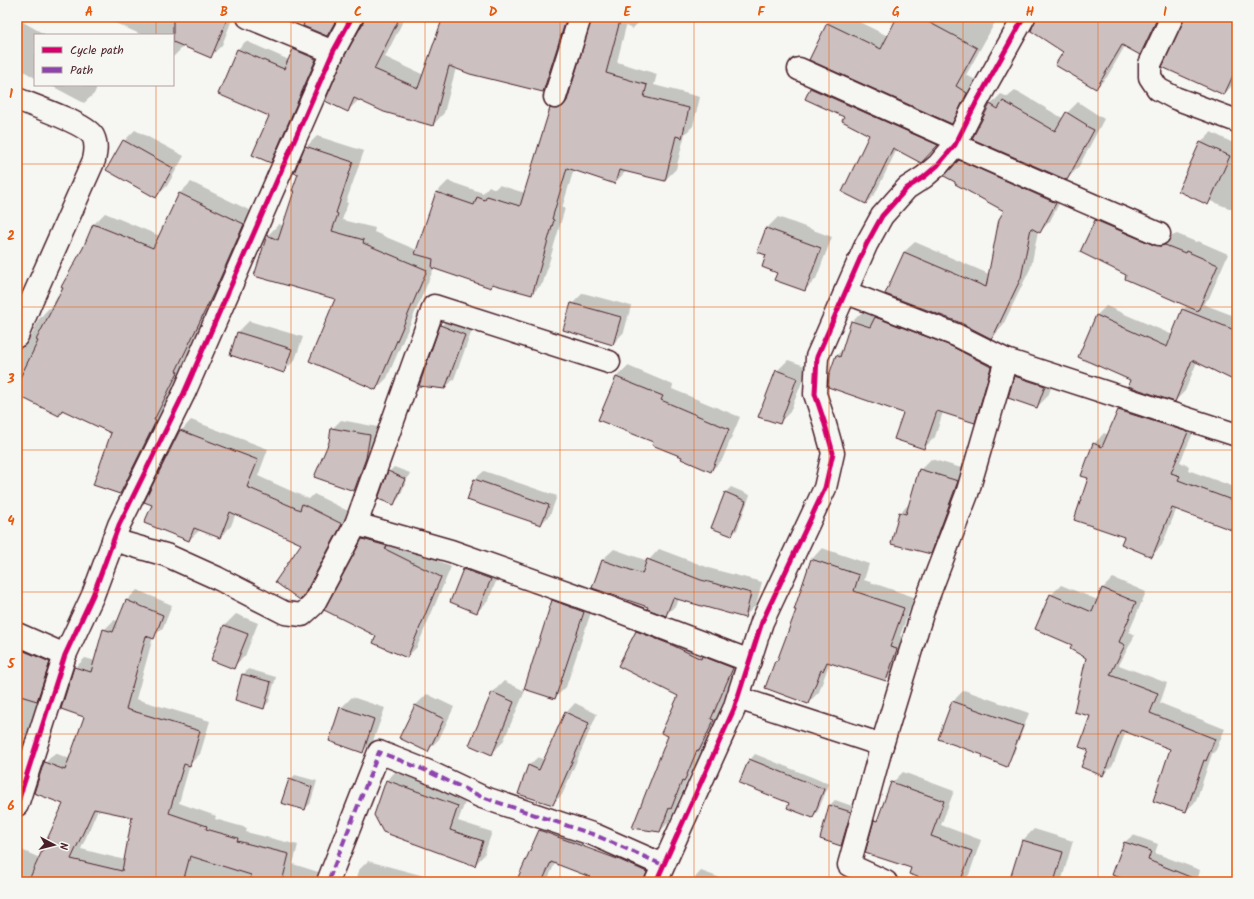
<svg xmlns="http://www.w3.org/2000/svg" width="1254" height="899" viewBox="0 0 1254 899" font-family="Kalam,sans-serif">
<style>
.shadow{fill:#0003;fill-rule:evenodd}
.building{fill:#ccc1c0;stroke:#4a1f2b;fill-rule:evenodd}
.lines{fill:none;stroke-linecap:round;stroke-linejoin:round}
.minor-casing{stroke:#4a1f2b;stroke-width:25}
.minor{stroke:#f6f6f2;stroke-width:22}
.quiet{stroke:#8e44ad;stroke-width:4;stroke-dasharray:8 4;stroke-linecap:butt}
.cycleway-casing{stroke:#f6f6f2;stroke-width:8}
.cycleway{stroke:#d6006c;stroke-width:5}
.grid{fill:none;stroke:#e8590c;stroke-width:1;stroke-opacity:0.55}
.neatline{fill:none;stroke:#e8590c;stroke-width:1.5}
.grid-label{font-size:13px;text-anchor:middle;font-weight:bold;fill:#e8590c}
</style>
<rect width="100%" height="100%" fill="#f6f6f2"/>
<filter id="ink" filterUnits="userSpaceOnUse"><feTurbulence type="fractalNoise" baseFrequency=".025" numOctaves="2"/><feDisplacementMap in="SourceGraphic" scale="8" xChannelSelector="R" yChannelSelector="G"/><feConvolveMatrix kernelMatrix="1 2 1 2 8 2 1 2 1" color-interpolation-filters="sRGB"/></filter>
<g filter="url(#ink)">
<g class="shadow">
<polygon points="17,17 26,17 23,22 46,35 35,35 35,78 17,67"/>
<polygon points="102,17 233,17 222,45 210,57 183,45 182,48 173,57 173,35 142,35"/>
<polygon points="283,17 342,17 338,24 327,35"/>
<polygon points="365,17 405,17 385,57 424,75 444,17 574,17 554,80 543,91 456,68 444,113 433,125 359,100 348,110"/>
<polygon points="593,17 644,17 632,29 626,26 617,62 657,74 654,85 700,97 693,126 685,134 676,169 665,180 626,171 615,183 574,169 562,208 565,208 543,283 532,294 494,284 491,287 434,268 387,378 376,389 337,298 255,276 268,235 279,224 283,226 296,191 306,147 317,136 364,151 346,202 348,203 342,220 375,228 374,232 417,250 437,192 448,181 483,193 489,186 495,189 499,185 525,193 551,109 562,98 569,98"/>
<polygon points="696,17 712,17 708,21"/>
<polygon points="834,17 849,17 888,36 899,17 998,17 966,75 978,81 963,111 951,123 810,59 828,23"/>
<polygon points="1037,17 1163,17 1151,43 1140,54 1125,46 1107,77 1096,88 1064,52"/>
<polygon points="1185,17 1237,17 1237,79 1235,83 1224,94"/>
<polygon points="246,41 289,60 294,50 302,42 324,51 279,154 271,162 270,115 238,49"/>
<polygon points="820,80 946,136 921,162 897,149 875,194 866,203 871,135 846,116 806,99 811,88"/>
<polygon points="50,85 98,85 94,94 84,103"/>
<polygon points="1015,90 1064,119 1067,113 1078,102 1104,119 1078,168 1067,179 990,105 1001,94 1008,97"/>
<polygon points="135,130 184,156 167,186 156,197 124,141"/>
<polygon points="1211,132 1237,145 1237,150 1231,163 1237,165 1237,211 1210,201 1207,203 1179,190 1201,142"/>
<polygon points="970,150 1065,192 1050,221 1040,232 1038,231 1031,267 1002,327 992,338 904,252 915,242 989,274 1005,211 959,161"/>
<polygon points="191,182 255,213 226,278 186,360 188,361 131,482 120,493 112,432 64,410 59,415 17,394 17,329 23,337 31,337 38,320 49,308 50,309 84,248 94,224 105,213 160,236 179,194"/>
<polygon points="1107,209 1166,235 1172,236 1177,234 1196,242 1198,241 1228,254 1209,298 1203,304 1237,317 1237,381 1197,362 1185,391 1175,401 1132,379 1096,316 1106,306 1173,335 1183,310 1188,305 1081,252 1096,220"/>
<polygon points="778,217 832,237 816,279 805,290 778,272 767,255 758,251 767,228"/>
<polygon points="17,293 25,297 17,317"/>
<polygon points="583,293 631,306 624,332 613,344 572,304"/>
<polygon points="863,311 1001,356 985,412 974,422 943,412 935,437 924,448 904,412 836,356 844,348 852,322"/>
<polygon points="450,317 474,325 454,379 445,388 441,326"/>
<polygon points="249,321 303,337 295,360 284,371 231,355 238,332"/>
<polygon points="788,360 808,367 790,412 779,423 777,371"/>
<polygon points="1026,365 1056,375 1048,396 1037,407 1009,398 1015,376"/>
<polygon points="628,366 673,385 672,389 740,417 722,460 711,471 655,441 616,377"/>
<polygon points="1129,400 1198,422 1180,462 1189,466 1188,470 1237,488 1237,531 1177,508 1162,545 1152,556 1125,537 1089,478 1094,444 1104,433 1108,435 1119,410"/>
<polygon points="191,420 268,449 258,476 309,499 314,494 352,513 314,585 300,599 303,543 236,513 231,526 220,537 200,530 189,540 181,431"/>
<polygon points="341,420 378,427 374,449 363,482 354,490 330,443 332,429"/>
<polygon points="931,459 968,470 942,541 931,553 900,513 910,503 920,470"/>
<polygon points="394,467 410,473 399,498 394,504 389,472"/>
<polygon points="484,471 557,496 550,515 541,524 475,479"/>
<polygon points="731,487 750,495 737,530 731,535 725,493"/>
<polygon points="374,529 451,567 417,647 407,657 377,636 363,539"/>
<polygon points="822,548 869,564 864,580 914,597 900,636 907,638 897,670 886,680 831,662 829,664 819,692 808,703 776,661 779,658 797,610 812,559"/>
<polygon points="614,549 648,561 659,549 712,569 762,582 756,605 745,616 679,599 677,604 666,615 649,607 602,560"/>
<polygon points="475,558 502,567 488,601 477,612 451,602 464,569"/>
<polygon points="1113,578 1146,592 1129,632 1135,635 1119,665 1167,683 1160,703 1225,729 1216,750 1212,754 1196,801 1186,811 1172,749 1126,731 1113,765 1103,775 1089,749 1092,716 1087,657 1074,644 1051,595 1061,585 1098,600 1103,588"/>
<path d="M137,590L172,605L163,628L153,637L136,699L210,721L200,754L190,764L179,803L216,816L215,819L247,828L246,832L298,845L293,864L328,875L336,882H17V848L40,858L64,803L45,763L55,753L70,759L85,716L75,668L85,658L96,661L104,630L114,620L118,621L127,600ZM98,809L133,817L125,860L81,849Z"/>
<polygon points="564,590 595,600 566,687 555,698 553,601"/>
<polygon points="236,614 258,623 245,656 233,667 212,659 225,625"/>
<polygon points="646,622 741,658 720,709 723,711 708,741 705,744 693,771 690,774 669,822 660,831 669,736 679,696 636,632"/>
<polygon points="17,633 59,652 17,778"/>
<polygon points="248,669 276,677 269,702 264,707 243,675"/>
<polygon points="504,681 525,691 503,742 491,754 493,692"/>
<polygon points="964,690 1029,713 1014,753 1003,765 984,754 940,738 953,701"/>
<polygon points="427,694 454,707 439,739 427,751 400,738 416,705"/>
<polygon points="352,697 385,708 373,741 362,752 341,708"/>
<polygon points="575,703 597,714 562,795 552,804 528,766 538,757 545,760 566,713"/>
<polygon points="755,754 829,784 818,811 813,817 790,802 750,760"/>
<polygon points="396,771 467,797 458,821 492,832 484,855 475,865 387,780"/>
<polygon points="903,772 954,791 941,825 981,840 969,875 962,882 940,882 913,867 875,821 880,816 892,783"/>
<polygon points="295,775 317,781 310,804 304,809 290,780"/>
<polygon points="835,800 855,807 846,839 841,845 822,839 830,805"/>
<polygon points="549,821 587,835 576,858 555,863 548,879 545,882 522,882 539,830"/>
<polygon points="1034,829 1073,841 1062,879 1059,882 1007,882 1012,877 1023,840"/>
<polygon points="1133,835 1158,844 1155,853 1200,870 1197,882 1136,882 1125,842"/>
<polygon points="620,847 656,862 649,882 601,882 610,857"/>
<polygon points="368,861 447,882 355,882 358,871"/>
<polygon points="701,871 732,882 691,882"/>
</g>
<g class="building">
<polygon points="173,17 228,17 211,58 173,42"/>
<polygon points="306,17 338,17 327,36 303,26"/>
<polygon points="364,17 400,17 374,69 418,88 443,17 567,17 543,92 470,74 449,66 433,126 384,112 354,98 348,112 325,101 344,57 363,23"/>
<polygon points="592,17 621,17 606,73 647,85 644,97 689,108 682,138 676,136 665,181 619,170 615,184 567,168 552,219 554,220 532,295 492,284 491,288 432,268 433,259 415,254 436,192 474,205 477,197 485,200 487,196 520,206 550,108 558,109 563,106 567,101"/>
<polygon points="897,17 919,17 977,48 956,86 967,93 952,124 809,60 827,23 881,49"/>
<polygon points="1036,17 1158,17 1140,55 1122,45 1096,89 1055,65 1063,52 1031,31"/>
<polygon points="1184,17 1237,17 1237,67 1224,95 1162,67 1183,22"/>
<polygon points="237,49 284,69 293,49 316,59 271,163 252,155 269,116 218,94"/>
<polygon points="810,88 938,145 921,163 893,148 866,204 842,192 869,135 842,121 844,117 805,99"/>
<polygon points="1003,101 1055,131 1066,112 1087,125 1086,126 1094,130 1067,180 972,139 990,104 998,109"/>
<polygon points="123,140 173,168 156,198 106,170"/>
<polygon points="1200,142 1230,156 1208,205 1178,191"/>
<polygon points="305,146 353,162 336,213 338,214 332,231 364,240 363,243 427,270 376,390 309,361 335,299 254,276 267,235 278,240 294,191 292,191 298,174 294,173"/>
<polygon points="959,160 1056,203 1040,233 1031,228 1021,278 992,339 961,323 885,294 904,252 986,287 999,219 1004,211 955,184 955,182 944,176"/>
<polygon points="179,193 244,224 215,290 176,371 178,372 154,420 156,421 120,494 93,485 111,433 62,410 59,416 17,395 17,384 38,341 36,340 63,288 61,287 83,248 93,224 153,248"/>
<polygon points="1095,220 1154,245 1160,246 1165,245 1185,253 1186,251 1218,265 1198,311 1125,279 1126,275 1080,252"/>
<polygon points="766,228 821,248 805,291 774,280 777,273 762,267 766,255 757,252"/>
<polygon points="571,303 621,317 613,345 563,330"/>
<polygon points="1182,309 1237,331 1237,382 1192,360 1175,402 1128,386 1130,380 1078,357 1096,315 1167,347"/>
<polygon points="875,317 951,346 991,367 975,423 937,411 924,449 894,439 903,413 828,387 829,375 836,355 840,357 851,321 870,327"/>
<polygon points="440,325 465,335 445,389 419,386"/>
<polygon points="237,332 292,349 284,373 230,355"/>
<polygon points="776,370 797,378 780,424 758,417"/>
<polygon points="1014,376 1045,386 1037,408 1008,398"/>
<polygon points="616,377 663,396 661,400 729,429 711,472 681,459 682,457 652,445 653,442 598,420"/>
<polygon points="1118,410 1188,432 1171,473 1180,476 1178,480 1237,502 1237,532 1172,508 1152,557 1121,544 1124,537 1074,520 1088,478 1081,476 1093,443 1102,447"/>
<polygon points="331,428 370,435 366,458 354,491 314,477 329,442"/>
<polygon points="180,430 258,460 247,487 300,510 302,504 342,524 303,597 300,600 275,582 301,544 230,512 220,538 194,528 189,541 144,523 152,505 144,502"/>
<polygon points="919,469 958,481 931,554 891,544 899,512 906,514"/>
<polygon points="388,471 405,479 394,505 378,499"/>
<polygon points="474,479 549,505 541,525 467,500"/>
<polygon points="725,492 746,501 732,536 711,528"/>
<polygon points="362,539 387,546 385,549 441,577 407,658 373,643 376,636 324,610"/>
<polygon points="647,559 701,580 751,593 745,618 673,598 666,616 647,609 648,607 592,588 602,560 642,574"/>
<polygon points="811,559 859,575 854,591 904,608 890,647 897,649 886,681 827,662 823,671 821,670 808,704 765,688 775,661 777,661 796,610 794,610"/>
<polygon points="463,569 491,579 477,613 450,602"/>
<polygon points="1102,588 1136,602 1119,642 1125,645 1110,675 1158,693 1150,713 1215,739 1206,761 1204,760 1186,812 1153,801 1170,749 1121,730 1103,776 1081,767 1088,750 1079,747 1090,716 1074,712 1086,658 1070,649 1072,645 1035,629 1050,594 1092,612"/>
<path d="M126,600L163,615L154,639L146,636L126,709L200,731L190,766L184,764L169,813L207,826L206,829L238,838L237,841L289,854L282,882H249L251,875L190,856L183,882H28L63,804L34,793L44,762L65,770L84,717L61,709L74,667L91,672L103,629L113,632ZM94,809L132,817L122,871L71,859Z"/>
<polygon points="552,600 584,612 555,699 524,689"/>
<polygon points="224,625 248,634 234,669 211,660"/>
<polygon points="636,631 672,645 701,659 702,656 733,668 711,719 714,720 699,751 697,750 684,782 682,781 671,809 669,808 660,832 632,828 668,736 661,733 678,696 618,666"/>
<polygon points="17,648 50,662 37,701 17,695"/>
<polygon points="242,674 271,682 264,709 235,700"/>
<polygon points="492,692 514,702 492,755 469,745"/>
<polygon points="952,701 1023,726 1007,767 982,757 983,755 938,739"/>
<polygon points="415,705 444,719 428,752 399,738"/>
<polygon points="340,707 374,719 363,753 329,741"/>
<polygon points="565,712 589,723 553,805 518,794 528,765 539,770"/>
<polygon points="749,759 824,789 813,818 787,808 789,803 739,783"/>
<polygon points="289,779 312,787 305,810 281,803"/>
<polygon points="386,780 458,806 450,830 483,841 475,866 383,832 374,815"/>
<polygon points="891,782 944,801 931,836 972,851 960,882 932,882 909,874 911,868 865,853 874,820 877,821"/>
<polygon points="829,805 851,812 841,846 820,839"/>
<polygon points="539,830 620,860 647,872 644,882 588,882 590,877 551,862 542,882 516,882"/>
<polygon points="1022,840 1063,852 1054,882 1009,882"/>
<polygon points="1124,842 1151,851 1148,860 1200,881 1199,882 1133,882 1112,875"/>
</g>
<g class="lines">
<g class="minor-casing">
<g id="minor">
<polyline points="248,17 333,52"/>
<polyline points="1172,17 1150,64 1150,77 1158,89 1175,98 1237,121"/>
<polyline points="799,69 957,140"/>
<polyline points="555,97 580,17"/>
<path d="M17,99C32,105 86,124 93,136C97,144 96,151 94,160L30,304L17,336"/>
<polyline points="955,145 1159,234"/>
<polyline points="845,292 956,335 1006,360 1237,435"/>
<polyline points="356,524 451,551 600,604 750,661"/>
<polyline points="113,540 166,555 217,578 285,613 302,615 313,605 356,524 434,306 609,362"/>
<polyline points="17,634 65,655"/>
<polyline points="738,698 882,745"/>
<polyline points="17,805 65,655 93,595 119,525 184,393 333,52 352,17"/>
<polyline points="329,879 379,752 427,771 482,797 595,835 663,865"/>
<polyline points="656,882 734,709 762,622 825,488 833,453 824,421 815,394 817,357 866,245 882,216 907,188 924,177 938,165 955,145 976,103 1024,17"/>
<polyline points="886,882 849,865 882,745 924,607 967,494 1006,360"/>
</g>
</g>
<use href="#minor" class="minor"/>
<polyline class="quiet" points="329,879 379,752 427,771 482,797 595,835 663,865"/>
<g class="cycleway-casing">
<g id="cycleway">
<polyline points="17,805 65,655 93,595 119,525 184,393 333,52 352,17"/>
<polyline points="656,882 734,709 762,622 825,488 833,453 824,421 815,394 817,357 866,245 882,216 907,188 924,177 938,165 955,145 976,103 1024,17"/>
</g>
</g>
<use href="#cycleway" class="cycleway"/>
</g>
</g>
<path class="grid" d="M156,17V35M291,17V882M425,17V882M560,17V882M694,17V882M829,17V882M963,17V882M1098,17V882M156,85V882M17,164H1237M17,307H1237M17,450H1237M17,592H1237M17,734H1237"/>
<rect width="1254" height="899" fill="none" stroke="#f6f6f2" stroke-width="44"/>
<rect x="34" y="34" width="140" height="52" fill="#f6f6f2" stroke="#b1a0a2"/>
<rect x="42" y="47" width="20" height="6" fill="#d6006c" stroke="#b1a0a2"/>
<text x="70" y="54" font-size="12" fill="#4a1f2b">Cycle path</text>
<rect x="42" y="67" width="20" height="6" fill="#8e44ad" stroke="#b1a0a2"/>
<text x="70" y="74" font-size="12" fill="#4a1f2b">Path</text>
<g transform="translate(54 845) rotate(97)" stroke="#f6f6f2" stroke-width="3" paint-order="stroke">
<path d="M0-3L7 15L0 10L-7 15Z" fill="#4a1f2b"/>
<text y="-6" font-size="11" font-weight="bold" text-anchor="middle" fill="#4a1f2b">N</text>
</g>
<rect x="22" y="22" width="1210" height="855" class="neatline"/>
<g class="grid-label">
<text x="89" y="16">A</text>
<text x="224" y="16">B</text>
<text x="358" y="16">C</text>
<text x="493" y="16">D</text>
<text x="627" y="16">E</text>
<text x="761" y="16">F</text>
<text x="896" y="16">G</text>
<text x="1030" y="16">H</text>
<text x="1165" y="16">I</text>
<text x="11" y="98">1</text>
<text x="11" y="240">2</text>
<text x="11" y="383">3</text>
<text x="11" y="525">4</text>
<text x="11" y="668">5</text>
<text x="11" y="810">6</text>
</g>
</svg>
